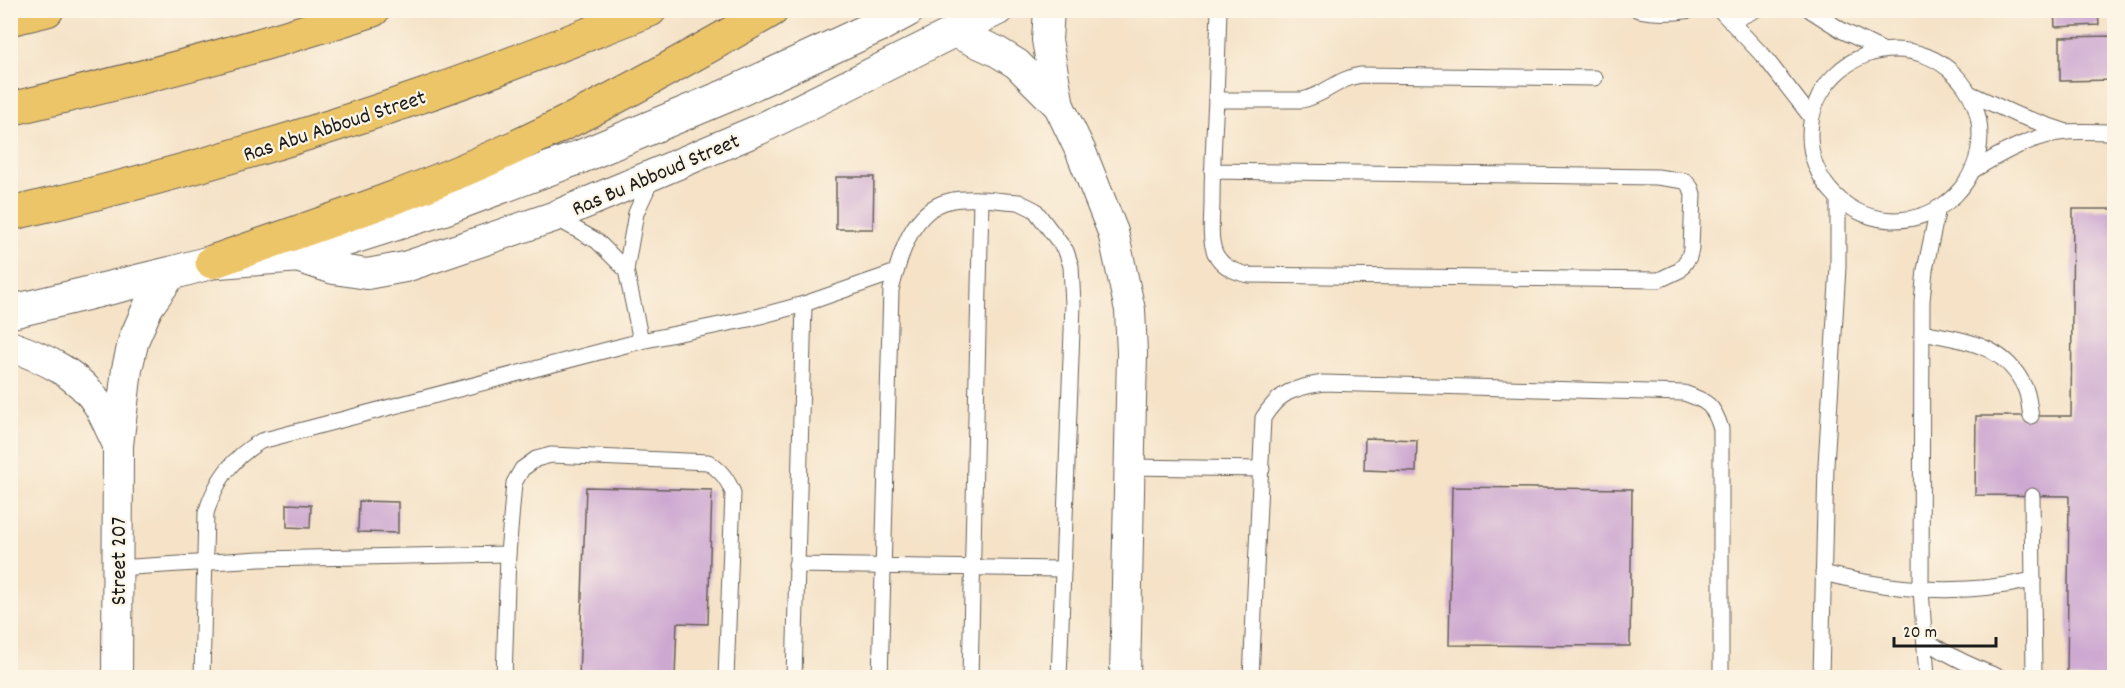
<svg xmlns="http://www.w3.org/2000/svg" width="2125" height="688" viewBox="0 0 2125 688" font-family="Dekko,sans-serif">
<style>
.building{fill:#cda8d1}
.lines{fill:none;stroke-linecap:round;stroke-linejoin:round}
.service-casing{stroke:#686158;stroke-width:17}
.minor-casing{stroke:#686158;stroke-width:32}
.tertiary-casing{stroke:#686158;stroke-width:35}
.motorway-casing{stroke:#686158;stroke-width:35}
.service{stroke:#fff;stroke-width:15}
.minor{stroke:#fff;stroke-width:30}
.tertiary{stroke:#fff;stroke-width:33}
.motorway{stroke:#edc569;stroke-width:33}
.labels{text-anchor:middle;stroke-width:4.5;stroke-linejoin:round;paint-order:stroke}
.street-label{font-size:22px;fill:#1c1c1c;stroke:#fcf5e5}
</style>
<rect width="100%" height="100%" fill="#fcf5e5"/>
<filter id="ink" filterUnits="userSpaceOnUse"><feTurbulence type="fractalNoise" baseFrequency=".0167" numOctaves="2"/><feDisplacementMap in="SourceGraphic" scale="12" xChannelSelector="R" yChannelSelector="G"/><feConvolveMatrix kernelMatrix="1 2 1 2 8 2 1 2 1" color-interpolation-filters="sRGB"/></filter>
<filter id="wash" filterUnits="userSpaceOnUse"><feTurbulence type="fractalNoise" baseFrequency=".008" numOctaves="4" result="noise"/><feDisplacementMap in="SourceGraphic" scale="24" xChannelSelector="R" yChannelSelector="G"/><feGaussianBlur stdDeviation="1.35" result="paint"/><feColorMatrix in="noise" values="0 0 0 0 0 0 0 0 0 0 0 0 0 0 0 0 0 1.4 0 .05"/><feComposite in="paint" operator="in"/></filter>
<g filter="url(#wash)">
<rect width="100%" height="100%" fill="#f5e2c7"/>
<g id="blocks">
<g class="building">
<polygon points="2054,10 2098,10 2099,25 2055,27"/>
<polygon points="2114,36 2114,80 2060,81 2060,37"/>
<polygon points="836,177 874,177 873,229 836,229"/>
<polygon points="2073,209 2114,209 2114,678 2067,678 2069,496 1975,495 1976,416 2071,416"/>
<polygon points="1365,438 1417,440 1416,472 1364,470"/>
<polygon points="586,487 712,490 708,624 677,623 675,678 579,678"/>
<polygon points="1452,487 1632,489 1630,646 1449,645"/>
<polygon points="359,501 398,502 398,533 358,532"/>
<polygon points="287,504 311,505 310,528 287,527"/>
</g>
</g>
</g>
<g filter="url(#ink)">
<use href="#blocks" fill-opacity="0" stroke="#686158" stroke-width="1.5"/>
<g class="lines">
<g class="service-casing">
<g id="service">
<path d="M1638,10C1657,14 1673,13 1691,10"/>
<polyline points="1720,10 1766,59 1811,117"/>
<polyline points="1725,10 1741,17 1755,10"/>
<polyline points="1810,10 1843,31 1882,50"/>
<circle cx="1895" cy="135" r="85"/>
<polyline points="1969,93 2017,115 2064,131"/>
<polyline points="1216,100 1219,10"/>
<path d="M1212,171L1657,177L1685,181L1691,188L1693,194L1691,249L1689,257L1680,270L1659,280L1249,275C1235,272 1222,267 1215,253C1209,238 1212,218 1212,202C1212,168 1214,134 1216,100H1302C1324,96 1338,78 1361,75L1595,78"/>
<path d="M1972,171C2001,153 2033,135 2067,132C2083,131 2099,132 2114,132"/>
<polyline points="554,217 597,241 626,270"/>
<path d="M1923,332C1965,341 2005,344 2025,388C2029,396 2029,407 2031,416"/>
<polyline points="641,341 626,270 636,213 653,176"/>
<polyline points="1130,467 1262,469"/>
<polyline points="2032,496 2034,678"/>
<polyline points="796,565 1063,569"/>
<polyline points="117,568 259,559 508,554"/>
<path d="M1823,573C1895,591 1961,596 2033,580"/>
<path d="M1926,641C1950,656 1974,668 2002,678"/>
<path d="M202,678L206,513C216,480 232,458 261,441L641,341L749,319L804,304L896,272"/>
<path d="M504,678L508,554L514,483L522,469L536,459L551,455L708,462C721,471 727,478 733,493L726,678"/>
<polyline points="794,678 804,304"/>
<path d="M880,678L891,290C900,256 911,210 949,201C969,196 999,201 1019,202L1035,210L1066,251L1071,266L1073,304L1059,678"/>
<polyline points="970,678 981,200"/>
<path d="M1251,678L1263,418C1279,392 1293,388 1323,383L1684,393C1707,401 1714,405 1721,429V678"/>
<polyline points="1821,678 1826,465 1838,267 1838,200"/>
<polyline points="1927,678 1921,589 1922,301 1925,270 1938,208"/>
</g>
</g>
<g class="minor-casing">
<g id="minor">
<polyline points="1049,10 1047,40 1059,106 1081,152 1113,232 1130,310 1132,353 1125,678"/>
<polyline points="956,33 996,51 1017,64 1059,106"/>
<polyline points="294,256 334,269 367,274 405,267 553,217 758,130 998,10"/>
<path d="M10,346C44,358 80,374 99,406C106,419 112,433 118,445"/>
<polyline points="117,678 118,445 127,369 134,339 148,307 172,273"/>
</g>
</g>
<g class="tertiary-casing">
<polyline id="tertiary" points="10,312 172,273 212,262 294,256 442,209 580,157 726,96 882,24 908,10"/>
</g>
<g class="motorway-casing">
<g id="motorway">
<polyline points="10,19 47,10"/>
<path d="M10,109C133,81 253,49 373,10"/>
<path d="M10,214C151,182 289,142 425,95C501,69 575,39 650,10"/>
<path d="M212,262C312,227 414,194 511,149C600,108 687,59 772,10"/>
</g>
</g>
<use href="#service" class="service"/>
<use href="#minor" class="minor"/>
<use href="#tertiary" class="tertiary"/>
<use href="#motorway" class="motorway"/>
</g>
</g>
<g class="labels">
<g class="street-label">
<text transform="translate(334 124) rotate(-18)" y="8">Ras Abu Abboud Street</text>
<text transform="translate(655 173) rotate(-23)" y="8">Ras Bu Abboud Street</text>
<text transform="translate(117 561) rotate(-90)" y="8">Street 207</text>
</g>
</g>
<rect width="2125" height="688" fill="none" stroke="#fcf5e5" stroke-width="36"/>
<path d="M1894 637v9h102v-9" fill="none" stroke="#1c1c1c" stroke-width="3"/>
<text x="1903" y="637" font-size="18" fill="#1c1c1c" stroke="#fcf5e5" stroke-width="4.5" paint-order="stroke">20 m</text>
</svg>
